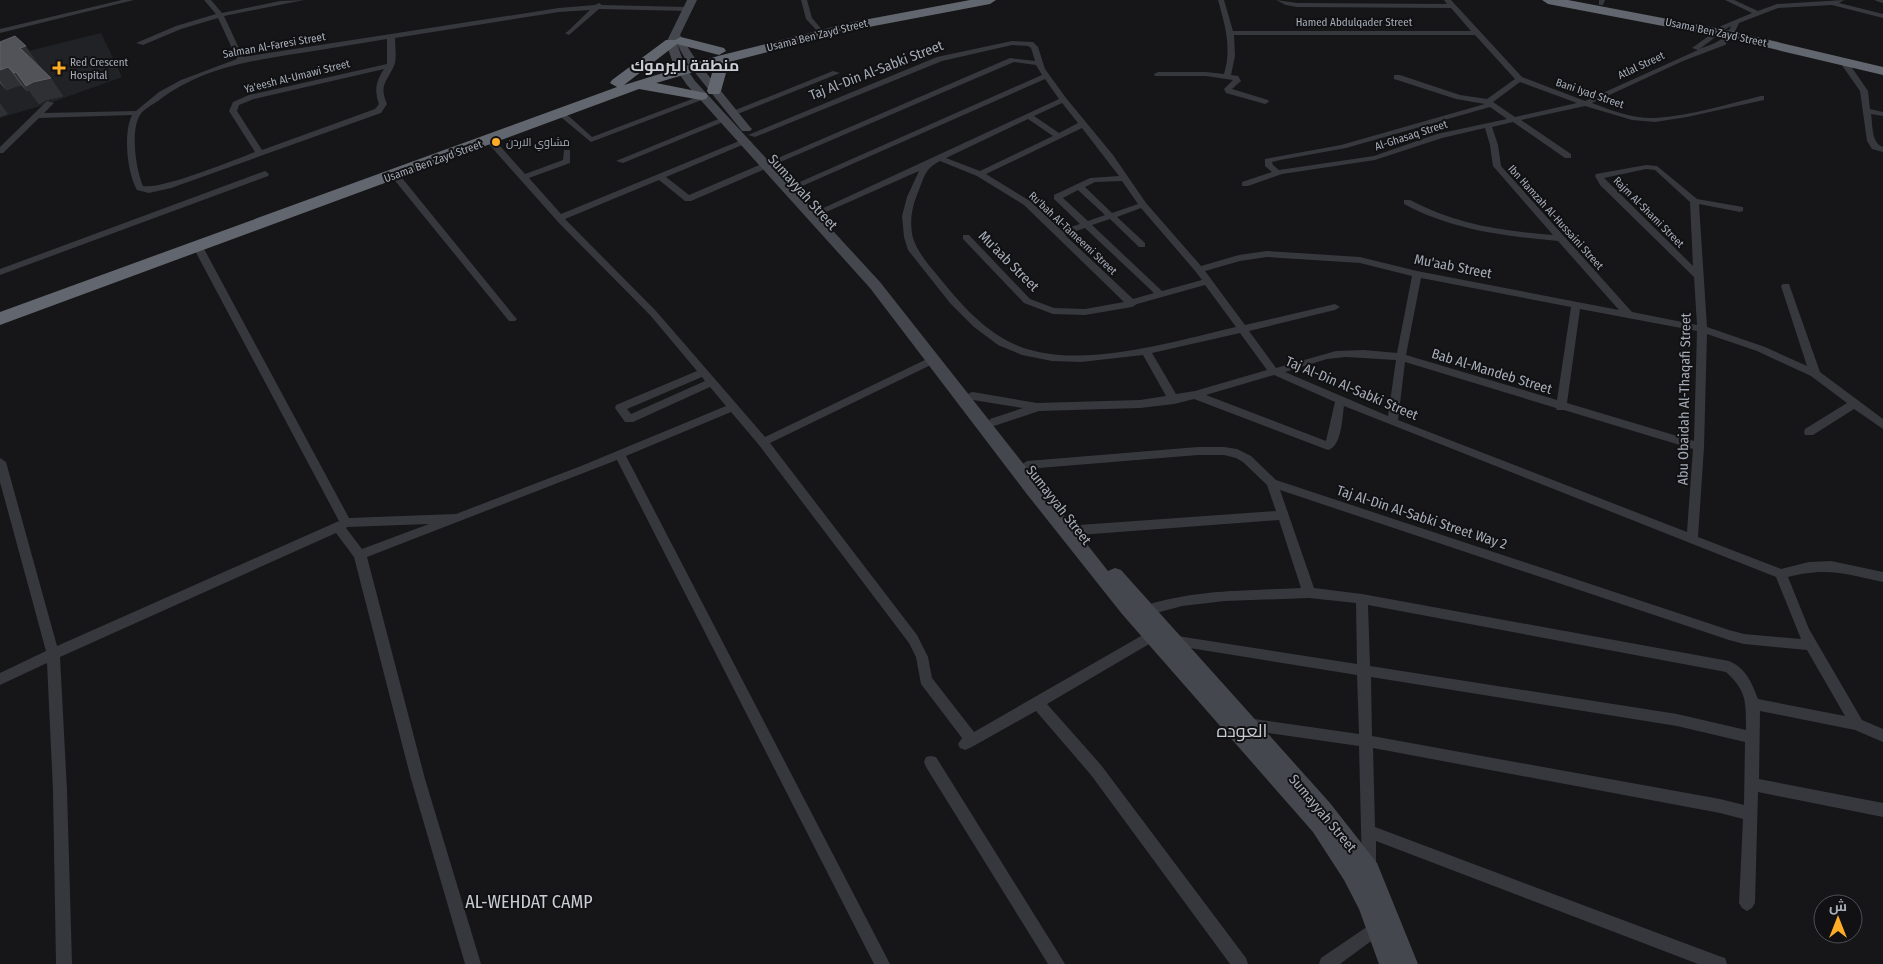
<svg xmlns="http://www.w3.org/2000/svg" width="1883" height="964" viewBox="0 0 1883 964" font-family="'Fira Sans Condensed',Cairo,sans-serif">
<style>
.built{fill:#212225}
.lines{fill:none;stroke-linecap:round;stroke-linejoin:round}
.street{fill:#36383d;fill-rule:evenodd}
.secondary{fill:#44474d;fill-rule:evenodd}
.highway{fill:#62666e;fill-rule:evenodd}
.wall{fill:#46494d}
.shaded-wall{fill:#2f3033}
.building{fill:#515359;stroke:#5e6168}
.poi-dot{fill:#ffac26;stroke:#111113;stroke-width:2}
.labels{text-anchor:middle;stroke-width:4;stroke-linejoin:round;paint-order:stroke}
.far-street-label{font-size:11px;fill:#a6adb9;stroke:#111113}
.far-poi-label{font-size:11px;fill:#a6adb9;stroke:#111113;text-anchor:start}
.street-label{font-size:14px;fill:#a6adb9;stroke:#111113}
.far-district-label{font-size:16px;font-weight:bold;fill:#c8ccd5;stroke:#111113}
.near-neighbourhood-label{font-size:18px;fill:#c8ccd5;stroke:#111113}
</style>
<rect width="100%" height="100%" fill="#161618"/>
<polygon class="built" points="101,33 122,77 50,103 0,118 0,58"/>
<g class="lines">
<g class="street">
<polygon points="122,0 134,0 0,33 0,29"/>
<path d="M204,0H211L222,13L280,1L304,0L224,16L243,57L559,8L595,5L599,3L602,5L687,7L690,9L687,11L599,9L569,35L565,33L567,32L590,10L559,12L395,38C395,46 397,59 394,66C386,83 379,85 387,104L381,113L171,188L149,193L137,190C127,172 123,134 132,115L39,118L3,153H0V147L47,101L54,103L44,113L136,111L159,92L181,80L237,59L218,18L181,29L143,45L136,43L176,26L216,14ZM387,39V64L249,95L233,102L229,111L255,152C234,160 161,190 143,186C136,170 130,131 140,115C144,109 152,105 158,101C201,68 249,61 301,53C330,48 359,44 387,39ZM384,69C376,81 374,90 379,104L375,109L262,150L237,111L239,105L254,99Z"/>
<polygon points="801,0 807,0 812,18 824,32 824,34 820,34 806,19"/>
<path d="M1218,0H1224L1233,31H1471L1451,8L1297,7L1286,5L1276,0L1297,3L1447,4L1444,0H1451L1522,77L1585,101L1698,50L1692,48L1710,35L1721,26L1752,13L1725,0H1734L1758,11L1777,4L1844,0L1839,3L1883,14V18L1832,5L1778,8L1739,23L1733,36L1725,45L1683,61L1592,103C1612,111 1634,119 1655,118C1691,116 1727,104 1761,96H1764V100L1687,117L1655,122L1632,120L1585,106L1521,120L1571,154V158H1565L1513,122L1492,127L1498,145L1501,166L1632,312L1697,325L1694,277L1600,185L1595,176L1596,174L1646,165L1657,166L1697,199L1743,207V211L1740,212L1699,204L1707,327L1765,347L1807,366L1781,286L1783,284H1789L1820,372L1883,419V429L1854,409L1813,435H1805L1804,432L1805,429L1847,403L1811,376L1757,351L1707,334L1704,447L1698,537L1781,569L1809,562L1831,561L1883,572V582C1845,574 1827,567 1788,577L1809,629L1862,720L1883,729V742L1855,730L1760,711L1759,779L1883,803V817L1758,792L1755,903L1752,908L1747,911L1742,908L1739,903L1743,819L1720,813L1373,748L1375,827L1719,956L1725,958L1727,964H1698L1376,841V867L1374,872L1369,874L1364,872L1362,867L1359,746L1247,730L1242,728L1240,724L1242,720L1247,718L1359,734L1357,675L1171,645L1166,644L1165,640L1166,636L1171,635L1357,664L1356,603L1309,598L1225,601L1182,606L1145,616L1141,615L1139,611L1141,607C1193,589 1247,591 1301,588L1279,520L1079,535L1075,533L1073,530L1075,527L1079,525L1276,511L1267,485L1243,462L1236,458L1224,455H1198L1027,469L1021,465L1027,461L1198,447H1224L1237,449L1251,456L1276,480L1729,630L1744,634L1801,639L1776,577L1344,406C1342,418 1342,446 1328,450L1194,399L1174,404L1140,408L1039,411L994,426L990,425L989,422L990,419L1023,408L973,400L969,399L968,396L969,393L973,392L1037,403L1140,400L1166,396L1143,355L1081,362L1052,361L1022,355L998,345L974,327L950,303L908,250L904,237L902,216L907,197L919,171L824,213H818L817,211L1059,99L1045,79L800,187H794L793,185L1042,75L1036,65L1014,62L778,163L771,161L1010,58L1035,61L1031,48L1028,46L1012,45L942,61L755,137L748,135L937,57L1012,41L1033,42L1038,47L1045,69L1066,98L1113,155L1146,203L1201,266L1239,255L1267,251L1360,257L1417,271L1619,310L1558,241C1504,236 1452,230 1404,204V200H1410C1455,224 1502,231 1553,235L1493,166L1490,145L1485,128L1442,138L1375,160L1282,174L1248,186H1242V182L1272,172L1265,166V159L1341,145L1485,104L1456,99L1394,79V75H1400L1460,95L1487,99L1515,79L1475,35H1234L1235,56L1231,75L1238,76L1241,81L1232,89L1268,100L1269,102L1265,104L1226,93L1224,89L1233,80L1206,76H1155L1154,74L1158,72H1206L1224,74C1232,48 1225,25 1218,0ZM1731,26C1725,41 1713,44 1699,49C1709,43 1722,30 1731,26ZM1520,82L1577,103L1515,117L1493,102ZM1062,103L1078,123L1059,133L1034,116ZM1490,107L1507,119L1437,134L1374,156L1279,170L1273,165L1272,162L1280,160L1346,148ZM1028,119L1053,136L980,171L946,158ZM1082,128L1119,176L1090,178L1054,195V199L1080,224L1061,230L1030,201L986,174ZM940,161L977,176L1024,205L1124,302L1085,309L1054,308L1030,299L969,235H963V239L1024,303L1053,314L1085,315L1132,307L1137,304L1205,285L1236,327C1175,341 1088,368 1027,349C989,337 962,306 938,276C928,264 918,253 913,238C909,221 912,206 919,190C925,175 925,169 940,161ZM1646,169L1655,170L1690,202L1693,266L1604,178ZM1122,181L1138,204L1112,213L1085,187L1095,182ZM1078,190L1105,215L1088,221L1063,198ZM1141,208L1196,272L1202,280L1162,291L1092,225L1110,219L1139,247H1145V243L1117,217ZM1085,228L1154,293L1133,299L1065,235ZM1267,257L1360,263L1412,276L1397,353L1364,350L1336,351L1276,368L1249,331L1335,310L1340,307L1335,304L1245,325L1205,271L1240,261ZM1421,278L1571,307L1557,400L1406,355ZM1580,309L1697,331L1694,441L1567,403ZM1240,333L1267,370L1195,391L1176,394L1152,353ZM1346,357L1396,360L1388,416L1285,372L1327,359ZM1405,362L1556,408L1557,410H1564L1693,449L1687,532L1398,420ZM1274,375L1335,402L1326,441L1206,395ZM1280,490L1729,640L1744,644L1807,650L1845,716L1758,699C1752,683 1746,668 1729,661L1362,594L1314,588ZM1368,605L1726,672C1747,691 1746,702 1746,730L1677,714L1370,666ZM1371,677L1677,726L1745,742L1744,805L1720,799L1372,736Z"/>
<polygon points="1599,0 1605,0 1603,5 1599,5"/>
<polygon points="1875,0 1883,0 1883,3 1876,1"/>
<path d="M1840,59H1846L1868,91L1870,109L1883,112V116L1871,114C1873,125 1871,143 1883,147V152L1872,149L1867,141L1860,91L1839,61Z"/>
<polygon points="833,71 840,73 735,115 728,113"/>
<polygon points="700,96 707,98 591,142 556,113 563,111 592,137"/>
<polygon points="721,118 728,120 623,163 616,161"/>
<path d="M487,138H493L525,174L563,160L564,150H570V163L529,178L561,214L744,139H747V143L666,177L689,195L764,163H770V167L691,201H685L659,180L565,219L656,311L765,437L929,358H937L938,360L937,362L770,443L917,635L928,657L932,678L974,732L1148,632L1152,631L1156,632L1158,636L1156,640L1047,704L1101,765L1246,958L1248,964H1230L1091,775L1036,711L970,748L965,750L960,748L958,744L962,738L921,684L916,657L909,643L759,445L731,412L626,456L890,964H874L617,460L367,557L425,779L481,964H465L411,779L354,557L336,533L60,657L67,790L72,964H56L53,790L47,663L0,685V673L46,651L0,482V458L6,462L57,646L339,521L193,247L195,245H201L203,247L349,518L456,514L581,466L726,406L710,387L633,422H625L615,408L616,405L697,371L650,315L559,223L487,142ZM702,377L705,381L631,414L627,409ZM429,524L362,549L346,528L347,527Z"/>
<polygon points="265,171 269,174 268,176 0,275 0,269"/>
<polygon points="395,172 398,173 515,317 517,319 515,321 509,321 392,177 391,175"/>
<polygon points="931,756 936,757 1065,964 1048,964 926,767 924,762 926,757"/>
<polygon points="1377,920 1382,923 1385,928 1382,933 1340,964 1319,964 1321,958"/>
</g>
<polygon class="secondary" points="687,0 697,0 680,35 696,60 750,127 752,129 750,131 742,131 688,64 677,44 685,66 695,81 880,282 1108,571 1115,568 1121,570 1330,803 1377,863 1418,964 1379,964 1359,909 1344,880 1313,832 1122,614 1026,493 870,288 687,85 674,66 666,43"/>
<g class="highway">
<polygon points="970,0 996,0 990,4 853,30 729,62 721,91 719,94 709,94 707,91 714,66 656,83 706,93 708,96 706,99 701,100 639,89 0,325 0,312 617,87 610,83 612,80 666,40 675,40 681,37 724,48 726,51 719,55 677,44 624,85 718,56 853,22"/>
<polygon points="1542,0 1568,0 1731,31 1883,67 1883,75 1731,39 1548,4"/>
</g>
</g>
<polygon class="wall" points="0,42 38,64 37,64 63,96 46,100 39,104 29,90 27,91 21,85 6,90 0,83"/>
<g class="shaded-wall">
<polygon points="26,46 38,64 32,66 20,48"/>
<polygon points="8,67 21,85 6,90 0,81 0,70"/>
<polygon points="16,72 29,90 27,91 14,73"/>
<polygon points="51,78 63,96 46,100 39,104 26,86 33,82"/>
<polygon points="0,103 8,114 0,117"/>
</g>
<polygon class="building" points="15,36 26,46 20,48 51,78 33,82 26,86 16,72 14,73 8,67 0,70 0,42"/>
<g class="poi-dot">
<path d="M56.5 60.5h5v5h5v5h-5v5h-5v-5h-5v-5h5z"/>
<circle cx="496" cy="142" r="5"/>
</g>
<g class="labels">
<g class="far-street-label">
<text x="1354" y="26">Hamed Abdulqader Street</text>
<text transform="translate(1716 32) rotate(12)" y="4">Usama Ben Zayd Street</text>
<text transform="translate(817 35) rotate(-14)" y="4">Usama Ben Zayd Street</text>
<text transform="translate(274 45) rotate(-10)" y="4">Salman Al-Faresi Street</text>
<text transform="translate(1641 65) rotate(-25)" y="4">Atlal Street</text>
<text transform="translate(297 76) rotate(-14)" y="4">Ya'eesh Al-Umawi Street</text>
<text transform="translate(1590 93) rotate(19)" y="4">Bani Iyad Street</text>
<text transform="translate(1411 135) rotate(-18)" y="4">Al-Ghasaq Street</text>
<text transform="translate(433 161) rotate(-20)" y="4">Usama Ben Zayd Street</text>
<text transform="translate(1649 212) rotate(45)" y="4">Rajm Al-Shami Street</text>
<text transform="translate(1556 217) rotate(48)" y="4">Ibn Hamzah Al-Hussaini Street</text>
<text transform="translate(1073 233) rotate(43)" y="4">Ru'bah Al-Tameemi Street</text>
</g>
<g class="far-poi-label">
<text x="70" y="66">Red Crescent<tspan x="70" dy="13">Hospital</tspan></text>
<text x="506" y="146">مشاوي الاردن</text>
</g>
<g class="street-label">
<text transform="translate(876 70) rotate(-21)" y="5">Taj Al-Din Al-Sabki Street</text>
<text transform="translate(803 192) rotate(48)" y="5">Sumayyah Street</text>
<text transform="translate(1009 261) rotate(45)" y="5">Mu'aab Street</text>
<text transform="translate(1453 266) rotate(11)" y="5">Mu'aab Street</text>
<text transform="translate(1492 371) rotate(17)" y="5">Bab Al-Mandeb Street</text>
<text transform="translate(1352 388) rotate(23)" y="5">Taj Al-Din Al-Sabki Street</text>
<text transform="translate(1684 399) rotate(-89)" y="5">Abu Obaidah Al-Thaqafi Street</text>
<text transform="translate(1059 505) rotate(52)" y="5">Sumayyah Street</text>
<text transform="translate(1422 517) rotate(18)" y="5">Taj Al-Din Al-Sabki Street Way 2</text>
<text transform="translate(1323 813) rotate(50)" y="5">Sumayyah Street</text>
</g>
<g class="far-district-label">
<text x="685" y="71">منطقة اليرموك</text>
</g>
<g class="near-neighbourhood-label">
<text x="1242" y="737">العوده</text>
<text x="529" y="908">AL-WEHDAT CAMP</text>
</g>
</g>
<g transform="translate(1838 919)"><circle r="24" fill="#111113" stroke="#4d4f55"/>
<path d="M0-4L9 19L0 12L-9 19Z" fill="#ffac26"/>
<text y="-8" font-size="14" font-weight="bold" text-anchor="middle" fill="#a6adb9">ش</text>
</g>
</svg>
